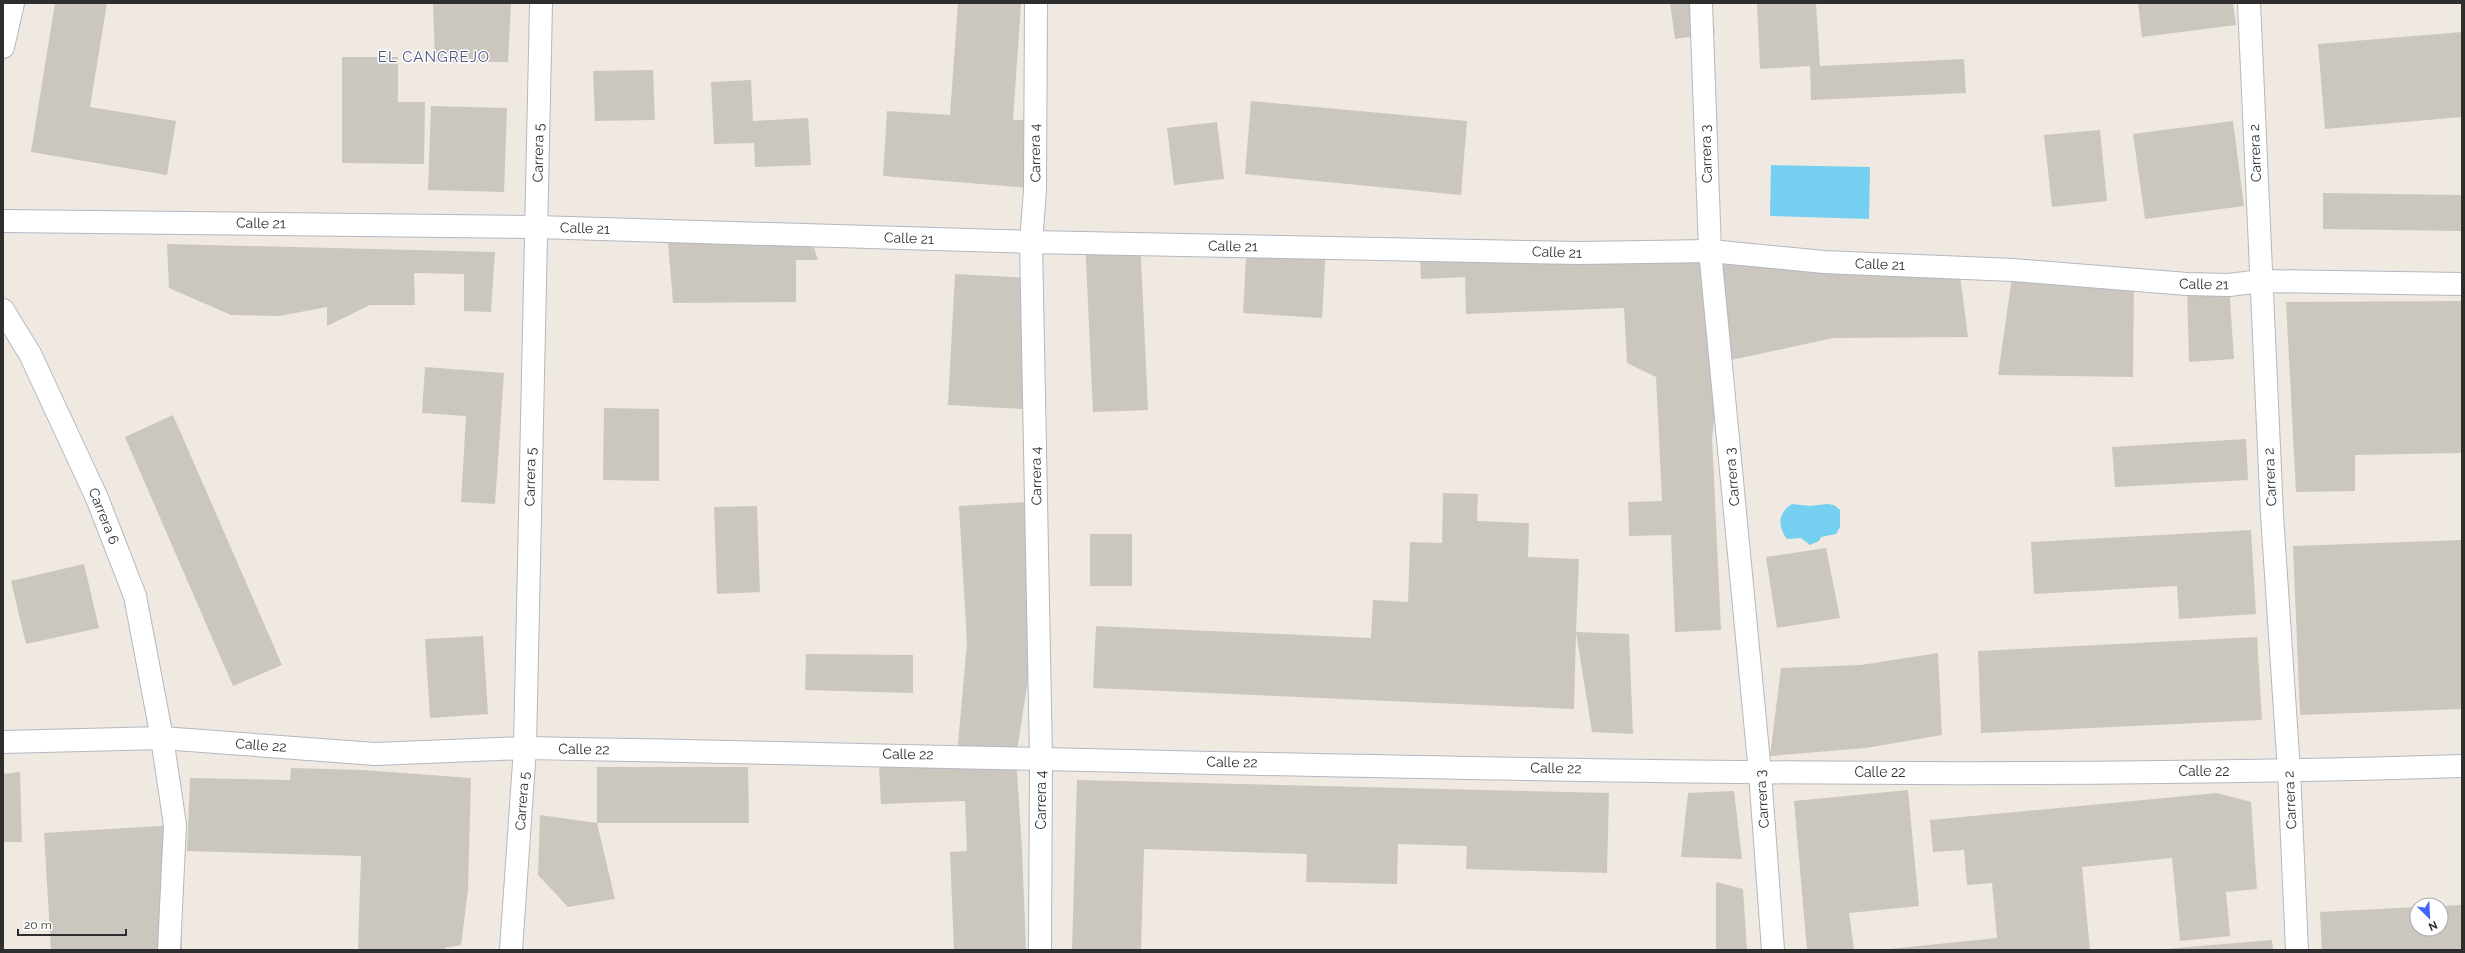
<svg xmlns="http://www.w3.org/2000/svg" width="2465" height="953" viewBox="0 0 2465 953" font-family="Raleway,sans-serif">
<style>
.water{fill:#75cff0}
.building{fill:#cbc7bf}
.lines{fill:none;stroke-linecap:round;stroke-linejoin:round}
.minor-casing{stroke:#b4b7c1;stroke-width:24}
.minor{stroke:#fff;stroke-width:22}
.labels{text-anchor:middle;stroke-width:3;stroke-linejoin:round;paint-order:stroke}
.street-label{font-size:14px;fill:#2e2e2e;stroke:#fff}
.neighbourhood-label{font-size:15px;letter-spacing:1px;fill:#4d5680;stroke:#fff}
</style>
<rect width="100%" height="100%" fill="#efe9e1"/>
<g class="water">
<polygon points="1771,165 1870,167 1869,219 1770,216"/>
<path d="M1792,504L1810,506L1827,504L1834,505L1840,510V527L1836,534L1821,537L1819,541L1810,545L1801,538L1787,539C1778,527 1777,513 1792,504Z"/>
</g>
<g class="building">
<polygon points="55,3 107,3 90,107 176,121 167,175 31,152"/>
<polygon points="433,3 511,3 508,62 435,62"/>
<polygon points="958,3 1021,3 1013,120 1028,120 1030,188 883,176 887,111 950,115"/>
<polygon points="1670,3 1710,3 1715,33 1675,39"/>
<polygon points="1757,3 1816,3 1820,66 1964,59 1966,93 1811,100 1810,66 1760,69"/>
<polygon points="2138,3 2233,3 2236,25 2142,37"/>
<polygon points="2462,32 2462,117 2325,129 2318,44"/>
<polygon points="342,57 398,57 398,102 425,102 424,164 342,163"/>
<polygon points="653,70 655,120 595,121 593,71"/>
<polygon points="751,80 753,121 808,118 811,165 755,167 754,143 714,144 711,82"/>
<polygon points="1251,101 1467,121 1461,195 1245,174"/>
<polygon points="431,106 507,108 504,192 428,190"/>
<polygon points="2233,121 2244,206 2145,219 2133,134"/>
<polygon points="1217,122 1224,179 1174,185 1167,128"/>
<polygon points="2100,130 2107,201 2052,207 2044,135"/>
<polygon points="2323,193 2462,195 2462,231 2323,229"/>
<polygon points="667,230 810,235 818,260 796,260 796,302 673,303"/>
<polygon points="1140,236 1148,410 1093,412 1085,239"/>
<polygon points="1247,242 1326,246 1322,318 1243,313"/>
<polygon points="167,244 495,252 491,312 464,311 464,274 414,273 415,305 370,305 327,326 327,307 279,316 231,315 169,288"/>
<polygon points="1420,252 1959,268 1968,337 1833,338 1722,362 1712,438 1721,630 1675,632 1671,535 1629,536 1628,502 1662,501 1656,377 1627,363 1624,308 1466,314 1465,277 1421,279"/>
<polygon points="2013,270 2134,280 2133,377 1998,375"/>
<polygon points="955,274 1030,278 1022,409 948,405"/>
<polygon points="2187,284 2229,285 2234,359 2189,362"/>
<polygon points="2462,301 2462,453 2355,455 2355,491 2296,492 2286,302"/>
<polygon points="425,367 504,373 495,504 461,502 466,416 422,413"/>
<polygon points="604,408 659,409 659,481 603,480"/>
<polygon points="173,415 282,665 233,686 125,437"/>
<polygon points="2246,439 2248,480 2115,487 2112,447"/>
<polygon points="1443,493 1478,494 1477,521 1529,523 1528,557 1579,559 1576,632 1629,634 1633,734 1592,732 1576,632 1574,709 1093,688 1096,626 1371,638 1373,600 1408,602 1410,542 1442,543"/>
<polygon points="1026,502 1034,639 1016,758 1022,849 1026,950 954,950 950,852 967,851 965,801 881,804 878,747 957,755 967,643 959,506"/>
<polygon points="757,506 760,592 717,594 714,507"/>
<polygon points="2251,530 2256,614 2179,619 2177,586 2034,594 2031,542"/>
<rect x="1090" y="534" width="42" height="52"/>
<polygon points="2462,540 2462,709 2300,715 2293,546"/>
<polygon points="1826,548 1840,618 1777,628 1766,557"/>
<polygon points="84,564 99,628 26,644 11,581"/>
<polygon points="483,636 488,714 430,718 425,639"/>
<polygon points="2257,637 2262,720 1981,733 1978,651"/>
<polygon points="1938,653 1942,735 1866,748 1770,756 1781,668 1861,665"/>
<polygon points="806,654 913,655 913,693 805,690"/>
<polygon points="597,767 748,767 749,823 597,823"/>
<polygon points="291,768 363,770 471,778 468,890 461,945 445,948 445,950 358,950 361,856 187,851 190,778 290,780"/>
<polygon points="20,772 22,842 3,842 3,774"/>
<polygon points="1077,780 1609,793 1607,873 1466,869 1467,846 1398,844 1397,884 1306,882 1307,854 1144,849 1141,950 1072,950"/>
<polygon points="1908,790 1919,906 1849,913 1854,950 1807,950 1794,801"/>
<polygon points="1734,791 1742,859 1681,857 1688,793"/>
<polygon points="2217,793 2251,802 2257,889 2226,892 2230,936 2180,941 2172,858 2082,867 2090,950 1879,950 1997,938 1992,883 1967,885 1964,850 1933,852 1930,820"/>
<polygon points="540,815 597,823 615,899 568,907 538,875"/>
<polygon points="175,825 182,950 51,950 44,833"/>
<polygon points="1716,882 1743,889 1747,950 1716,950"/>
<polygon points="2462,905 2462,950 2322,950 2320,912 2417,907 2417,929 2441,929 2441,906"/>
<polygon points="2272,940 2273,950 2165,950 2165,949"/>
</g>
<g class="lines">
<g class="minor-casing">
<g id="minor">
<polyline points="1036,3 1035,190 1031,242 1041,758 1040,950"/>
<polyline points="1701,3 1710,251 1760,773 1773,950"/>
<polyline points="2249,3 2272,515 2289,771 2297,950"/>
<polyline points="3,47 13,3"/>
<polyline points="3,221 536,227 1031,242 1580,253 1710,251 1824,262 2013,270 2187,284 2229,285 2261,281 2462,284"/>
<polyline points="3,310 30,354 97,498 135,596 162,738 175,825 169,950"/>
<path d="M3,742L162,738L375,754L525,748C1171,759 1817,786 2462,766"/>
<polyline points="511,950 525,748 541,3"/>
</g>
</g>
<use href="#minor" class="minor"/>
</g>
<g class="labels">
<g class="street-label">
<text transform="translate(538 153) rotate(-89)" y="5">Carrera 5</text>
<text transform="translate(1035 153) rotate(-91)" y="5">Carrera 4</text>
<text transform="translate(2255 153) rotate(-92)" y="5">Carrera 2</text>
<text transform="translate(1706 154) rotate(-92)" y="5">Carrera 3</text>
<text transform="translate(261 223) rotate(1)" y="5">Calle 21</text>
<text transform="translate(585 228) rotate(2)" y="5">Calle 21</text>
<text transform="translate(909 238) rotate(2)" y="5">Calle 21</text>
<text transform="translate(1233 246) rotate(1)" y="5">Calle 21</text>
<text transform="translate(1557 252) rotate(2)" y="5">Calle 21</text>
<text transform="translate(1880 264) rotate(2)" y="5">Calle 21</text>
<text transform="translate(2204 284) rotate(1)" y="5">Calle 21</text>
<text transform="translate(1036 476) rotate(-91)" y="5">Carrera 4</text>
<text transform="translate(530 477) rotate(-89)" y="5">Carrera 5</text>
<text transform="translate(1732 477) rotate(-95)" y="5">Carrera 3</text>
<text transform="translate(2270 477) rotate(-93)" y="5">Carrera 2</text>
<text transform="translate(104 516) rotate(68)" y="5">Carrera 6</text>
<text transform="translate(261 745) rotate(4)" y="5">Calle 22</text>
<text transform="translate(584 749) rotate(1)" y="5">Calle 22</text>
<text transform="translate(908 754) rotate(1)" y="5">Calle 22</text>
<text transform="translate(1232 762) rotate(1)" y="5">Calle 22</text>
<text transform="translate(1556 768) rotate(1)" y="5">Calle 22</text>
<text x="2204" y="776">Calle 22</text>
<text x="1880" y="777">Calle 22</text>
<text transform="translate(1762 799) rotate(-94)" y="5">Carrera 3</text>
<text transform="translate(1041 800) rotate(-90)" y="5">Carrera 4</text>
<text transform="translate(2290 800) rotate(-93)" y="5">Carrera 2</text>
<text transform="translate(522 801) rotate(-86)" y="5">Carrera 5</text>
</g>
<g class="neighbourhood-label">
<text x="434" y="62">EL CANGREJO</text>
</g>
</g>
<rect width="2465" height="953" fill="none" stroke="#2e2e2e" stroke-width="8"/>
<g transform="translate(2429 917) rotate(156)"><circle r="19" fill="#ffffff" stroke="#ababab"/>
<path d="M0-3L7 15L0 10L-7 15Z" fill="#4264fb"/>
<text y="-6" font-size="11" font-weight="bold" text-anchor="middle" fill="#2e2e2e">N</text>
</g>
<path d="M18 929v6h108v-6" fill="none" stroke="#2e2e2e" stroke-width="2"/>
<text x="24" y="929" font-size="12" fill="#2e2e2e" stroke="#ffffff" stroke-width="3" paint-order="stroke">20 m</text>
</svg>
